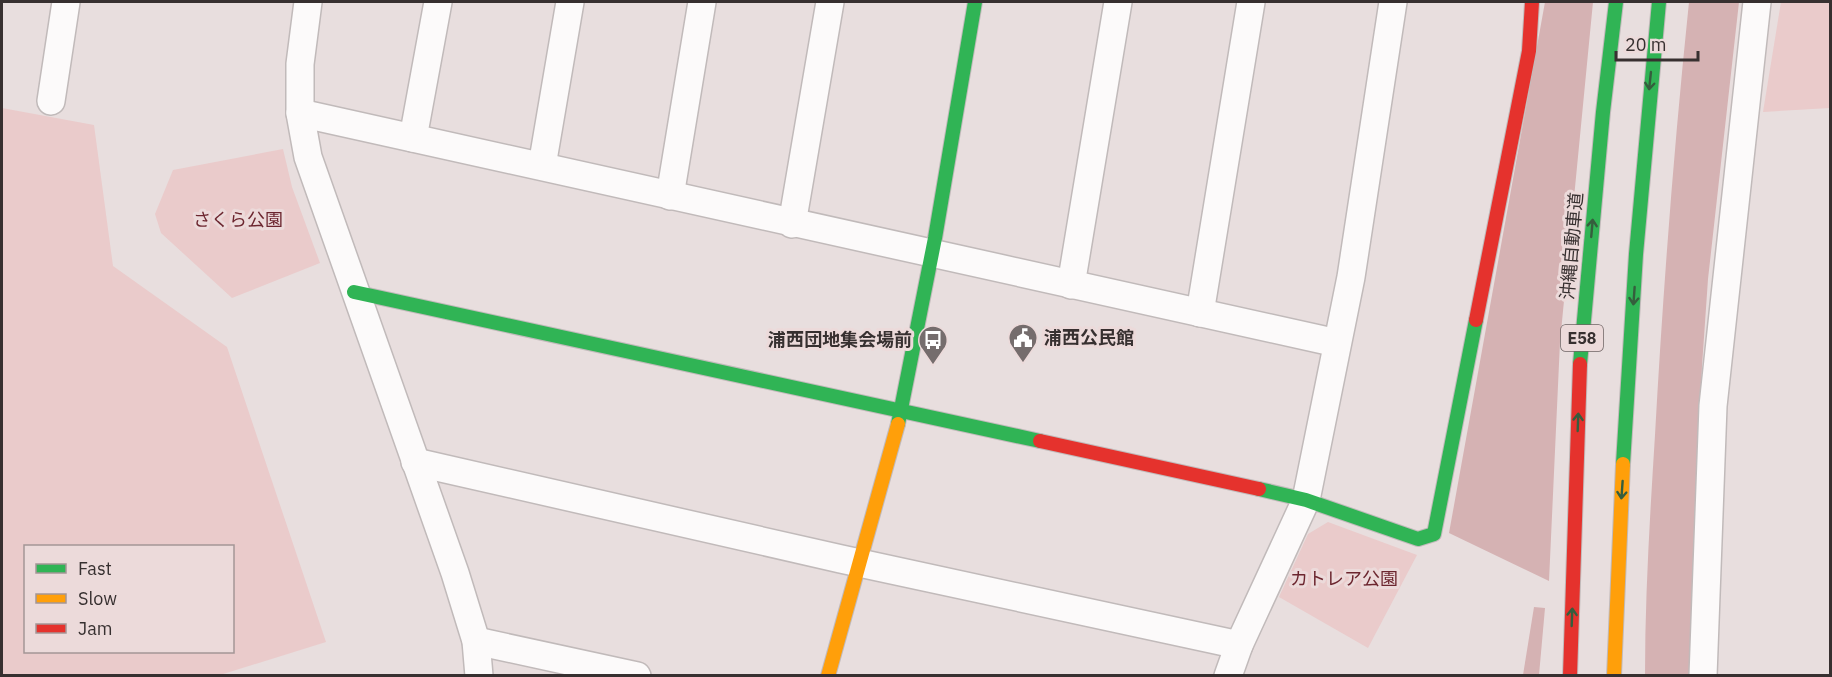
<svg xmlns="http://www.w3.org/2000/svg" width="1832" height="677" viewBox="0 0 1832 677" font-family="'IBM Plex Sans','Noto Sans JP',sans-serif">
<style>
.green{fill:#eacbcb;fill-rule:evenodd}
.forest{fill:#d5b2b3}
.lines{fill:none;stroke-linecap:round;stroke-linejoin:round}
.street-casing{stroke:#c1baba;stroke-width:30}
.fast-casing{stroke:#c1baba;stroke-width:16}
.slow-casing{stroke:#c1baba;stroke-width:16}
.jam-casing{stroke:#c1baba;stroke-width:16}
.street{stroke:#fcfafa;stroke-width:27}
.fast{stroke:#30b455;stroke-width:14}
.slow{stroke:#ff9f0a;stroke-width:14}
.jam{stroke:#e5322d;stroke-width:14}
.oneway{stroke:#355e3d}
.labels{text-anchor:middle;stroke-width:6;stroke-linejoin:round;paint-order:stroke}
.shield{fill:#ecdada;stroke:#6d6363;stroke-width:1.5}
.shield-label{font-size:16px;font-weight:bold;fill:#373030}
.park-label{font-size:18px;fill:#6c262f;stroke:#ecdada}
.street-label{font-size:18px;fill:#373030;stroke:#ecdada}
.poi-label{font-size:18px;font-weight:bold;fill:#373030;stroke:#ecdada;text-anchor:start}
</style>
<rect width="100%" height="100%" fill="#e8dede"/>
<g class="green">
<polygon points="1781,2 1830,2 1830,108 1763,112"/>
<path d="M2,108L94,125L113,266L227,347L326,642L220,675H2ZM26,546H232V652H26Z"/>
<polygon points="283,149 292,187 320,263 232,298 161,233 155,214 173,170"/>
<polygon points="1328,522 1417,555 1368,648 1279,597 1308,534"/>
</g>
<g class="forest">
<polygon points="1545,2 1593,2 1560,342 1549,581 1449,533"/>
<path d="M1689,2H1739L1708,279L1702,366L1690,675L1645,676C1645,595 1650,515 1655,435C1663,291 1674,146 1689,2Z"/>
<polygon points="1534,607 1545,608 1539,675 1523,675"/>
</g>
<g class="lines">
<g class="street-casing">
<g id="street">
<polyline points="308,2 300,64 300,113 308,157 455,573 476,641 479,676"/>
<polyline points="51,101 66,2"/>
<polyline points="300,113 1337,343"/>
<polyline points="413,138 438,2"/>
<polyline points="542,166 570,2"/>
<polyline points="670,196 702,2"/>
<polyline points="792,224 830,2"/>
<polyline points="1071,285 1118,2"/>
<polyline points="1200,313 1251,2"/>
<polyline points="415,462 841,559 1239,645"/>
<polyline points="476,641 637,676"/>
<polyline points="1228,676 1239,645 1306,500 1351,277 1393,2"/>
<polyline points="1703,676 1713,406 1757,2"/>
</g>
</g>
<g class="fast-casing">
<g id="fast">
<polyline points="354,292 1040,441"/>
<polyline points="1580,364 1603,112 1616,2"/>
<polyline points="898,424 935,238 975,2"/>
<polyline points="1623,464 1636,254 1659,2"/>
<polyline points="1259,489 1306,500 1418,539 1434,534 1476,320"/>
</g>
</g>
<g class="slow-casing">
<g id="slow">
<polyline points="828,676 898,424"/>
<polyline points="1614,676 1623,464"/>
</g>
</g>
<g class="jam-casing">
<g id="jam">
<polyline points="1476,320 1529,51 1532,2"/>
<polyline points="1040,441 1259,489"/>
<polyline points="1570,676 1580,364"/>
</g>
</g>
<use href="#street" class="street"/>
<use href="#fast" class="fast"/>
<use href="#slow" class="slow"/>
<use href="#jam" class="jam"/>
</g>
<defs><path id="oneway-shaft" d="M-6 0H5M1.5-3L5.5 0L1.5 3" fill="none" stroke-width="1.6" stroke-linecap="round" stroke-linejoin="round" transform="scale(1.5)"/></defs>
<g class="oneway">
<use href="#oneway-shaft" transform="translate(1650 81) rotate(96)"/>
<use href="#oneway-shaft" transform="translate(1592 228) rotate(-85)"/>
<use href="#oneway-shaft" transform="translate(1634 296) rotate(94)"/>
<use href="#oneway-shaft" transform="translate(1578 422) rotate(-88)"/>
<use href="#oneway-shaft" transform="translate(1622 490) rotate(94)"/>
<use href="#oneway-shaft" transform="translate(1572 617) rotate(-88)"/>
</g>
<defs>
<g id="civic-pin" transform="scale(1.5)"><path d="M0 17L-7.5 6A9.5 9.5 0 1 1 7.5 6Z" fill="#756d6d" stroke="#ecdada"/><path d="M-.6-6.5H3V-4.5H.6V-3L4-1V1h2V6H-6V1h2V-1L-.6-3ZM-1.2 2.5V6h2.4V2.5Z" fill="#fff"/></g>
<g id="bus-pin" transform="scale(1.5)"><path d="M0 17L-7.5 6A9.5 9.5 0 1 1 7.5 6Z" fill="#756d6d" stroke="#ecdada"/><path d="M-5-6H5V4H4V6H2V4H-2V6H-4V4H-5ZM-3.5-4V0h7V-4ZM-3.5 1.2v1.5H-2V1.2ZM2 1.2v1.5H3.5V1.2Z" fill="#fff"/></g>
</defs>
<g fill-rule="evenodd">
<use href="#civic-pin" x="1023" y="338"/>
<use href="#bus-pin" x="933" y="340"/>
</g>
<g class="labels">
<rect class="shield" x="1561" y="325" width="42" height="26" rx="4.5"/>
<g class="shield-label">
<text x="1582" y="344">E58</text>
</g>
<g class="park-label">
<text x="238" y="226">さくら公園</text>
<text x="1344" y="585">カトレア公園</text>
</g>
<g class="street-label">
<text transform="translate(1572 246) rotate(-85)" y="6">沖縄自動車道</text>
</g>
<g class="poi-label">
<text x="1044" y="344">浦西公民館</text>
<text x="912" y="346" text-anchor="end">浦西団地集会場前</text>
</g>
</g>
<rect width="1832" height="677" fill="none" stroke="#373030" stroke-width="6"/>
<rect x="24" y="545" width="210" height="108" fill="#ecdada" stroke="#a49696" stroke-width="1.5"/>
<rect x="36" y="564" width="30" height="9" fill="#30b455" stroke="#a49696" stroke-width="1.5"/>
<text x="78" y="575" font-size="18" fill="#373030">Fast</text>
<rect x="36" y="594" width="30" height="9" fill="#ff9f0a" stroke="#a49696" stroke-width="1.5"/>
<text x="78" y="605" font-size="18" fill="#373030">Slow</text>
<rect x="36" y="624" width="30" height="9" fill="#e5322d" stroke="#a49696" stroke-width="1.5"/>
<text x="78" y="635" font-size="18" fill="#373030">Jam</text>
<path d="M1616 51v9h82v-9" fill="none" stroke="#373030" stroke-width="3"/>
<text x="1625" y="51" font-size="18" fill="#373030" stroke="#ecdada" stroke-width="4.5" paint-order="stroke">20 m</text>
</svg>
